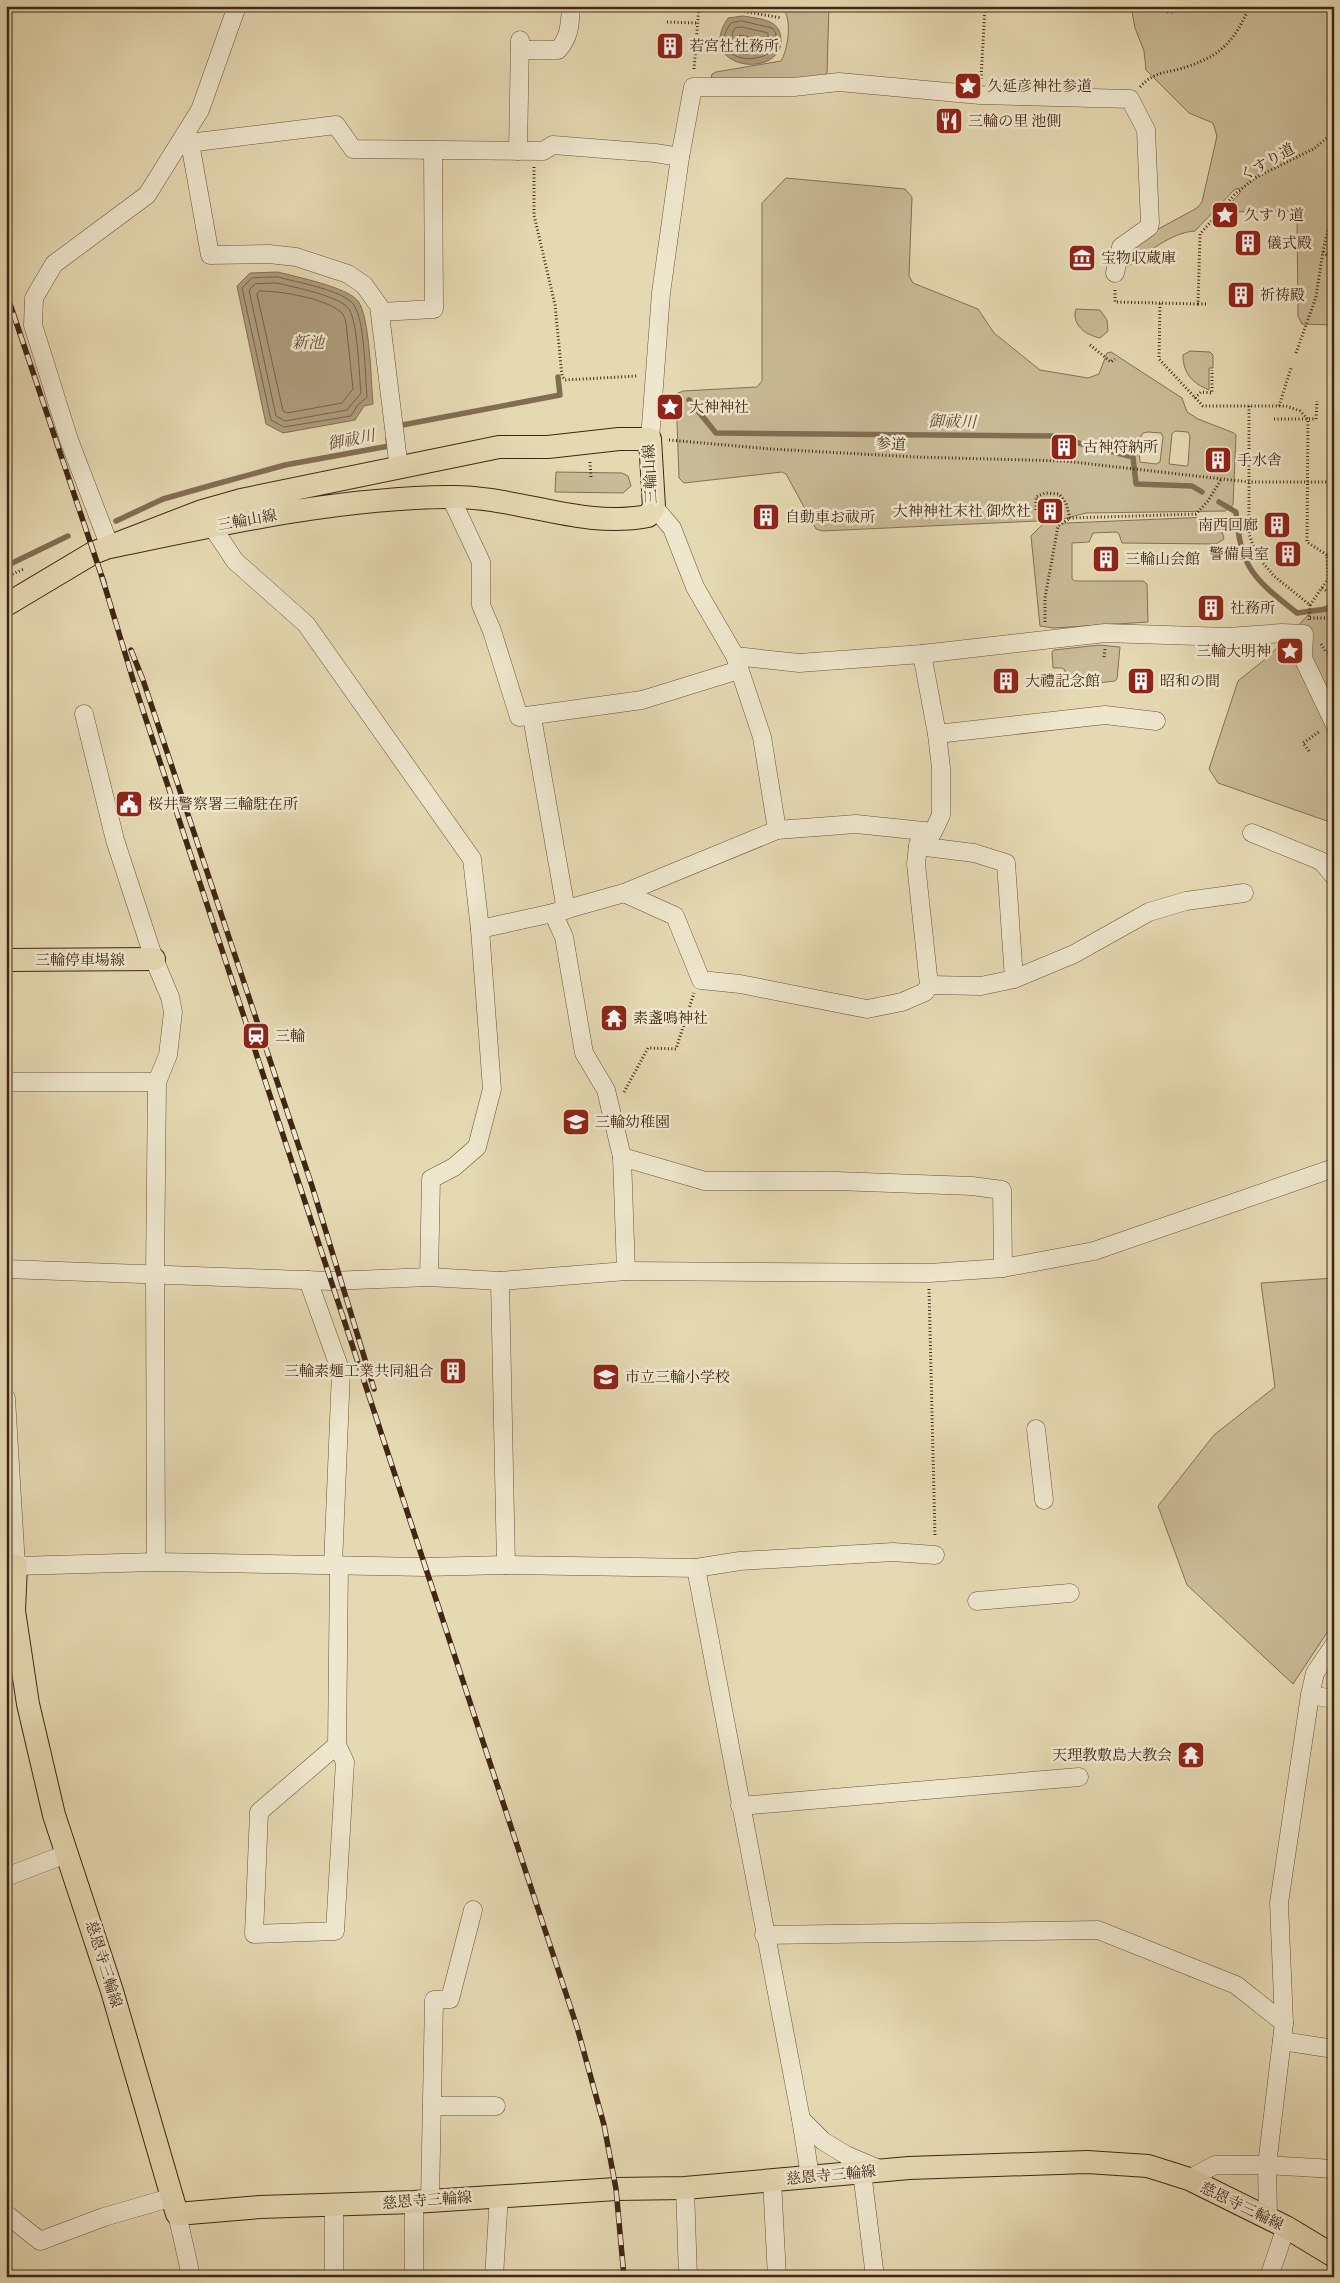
<svg xmlns="http://www.w3.org/2000/svg" width="1340" height="2283" viewBox="0 0 1340 2283" font-family="'IM FELL French Canon','Noto Serif JP',serif">
<style>
.green{fill:#c9bb97;stroke:#857056;fill-rule:evenodd}
.water{fill:#ad9c7d;stroke:#826d53}
.lines{fill:none;stroke-linecap:round;stroke-linejoin:round}
.shore{stroke:#776149;stroke-width:1}
.stream{stroke:#826d53;stroke-width:5.5}
.minor-casing{stroke:#6a533c;stroke-width:19}
.major-casing{stroke:#412615;stroke-width:24}
.path{stroke:#412615;stroke-width:3;stroke-dasharray:1 2.5;stroke-linecap:butt}
.minor{stroke:#eee6cd;stroke-width:18}
.major{stroke:#e5d9b2;stroke-width:22}
.rail-casing{stroke:#412615;stroke-width:5.5}
.rail{stroke:#eee6cd;stroke-width:4;stroke-dasharray:11;stroke-linecap:butt}
.labels{text-anchor:middle;stroke-width:5;stroke-linejoin:round;paint-order:stroke}
.poi-label{font-size:15px;fill:#412615;stroke:#eee6cd;text-anchor:start}
.street-label{font-size:15px;fill:#412615;stroke:#eee6cd}
.water-label{font-size:16px;font-style:italic;fill:#614934;stroke:#eee6cd}
</style>
<rect width="100%" height="100%" fill="#e5d9b2"/>
<filter id="stains"><feTurbulence type="fractalNoise" baseFrequency=".004" numOctaves="4"/><feColorMatrix values="0 0 0 0 .2 0 0 0 0 .09 0 0 0 0 .02 0 0 0 .5 -.17"/></filter>
<radialGradient id="worn" r=".72"><stop offset=".6" stop-color="#630" stop-opacity="0"/><stop offset="1" stop-color="#630" stop-opacity=".3"/></radialGradient>
<g class="green">
<path d="M759,6H829L827,73L823,76L778,81L711,79L712,74L716,72L781,61C788,49 792,22 784,10Z"/>
<path d="M1131,6H1334V325L1302,324L1298,316L1297,219L1288,211L1227,212L1225,209L1240,193L1239,188L1234,190L1195,231C1169,233 1149,253 1128,266H1125L1126,251L1151,233L1197,208L1202,202L1217,136L1213,123L1189,113L1146,70L1144,51L1135,28Z"/>
<path d="M786,178L905,189L912,197L909,276L913,283L978,309L994,333L1040,370L1088,378L1099,374L1107,353L1111,352L1182,398L1187,412L1198,419L1234,433L1236,435L1233,505L1225,511L1086,513L1059,520L822,531L816,529L786,474L782,472L684,483L679,478L676,394L683,391L757,387L762,381V203ZM1175,431L1188,432L1190,436L1188,465L1186,466L1169,464L1172,434ZM1148,432L1161,433L1163,437L1160,462L1156,464L1140,462L1138,441L1143,433Z"/>
<path d="M1076,309L1100,310L1107,320L1108,331L1100,338C1085,335 1071,324 1076,309Z"/>
<path d="M1190,351L1210,352L1213,355V368H1209V390C1192,383 1183,373 1183,355Z"/>
<polygon points="556,472 622,473 628,476 631,486 623,493 555,492"/>
<polygon points="1210,517 1220,523 1224,539 1216,544 1122,543 1119,534 1116,532 1093,533 1089,542 1072,543 1072,579 1075,581 1143,581 1147,584 1148,622 1054,628 1040,626 1031,536 1043,524"/>
<polygon points="1334,603 1334,821 1327,821 1218,783 1209,769 1238,681 1269,656 1311,612"/>
<polygon points="1099,645 1120,647 1117,679 1115,681 1069,686 1066,683 1065,670 1062,668 1053,668 1052,652 1054,650"/>
<polygon points="1334,1278 1334,1622 1293,1684 1187,1585 1158,1506 1214,1435 1275,1387 1261,1283"/>
</g>
<g class="water">
<path d="M743,16C760,19 780,19 781,39C783,80 693,70 728,18Z"/>
<path d="M278,272C296,277 347,287 358,301C370,317 371,382 373,404L364,406L355,420L283,433L266,424L237,286L250,273Z"/>
</g>
<g class="lines">
<g class="shore">
<path d="M742,21L772,28L776,33L774,50C748,70 708,53 731,23Z"/>
<path d="M742,27L768,33V46C759,54 747,55 737,50C731,44 730,35 735,28Z"/>
<polygon points="740,35 759,39 761,42 746,46 740,43"/>
<path d="M278,277C295,282 344,290 354,305C365,321 365,376 367,397L357,406L351,416L284,427L271,420L242,288L252,278Z"/>
<path d="M277,283C293,287 340,296 349,309C358,323 359,375 361,393L347,410L285,421L276,416L249,290L255,284Z"/>
<path d="M260,291C281,291 324,298 341,312C344,315 345,319 346,323L353,389L342,403L287,413L283,411L257,294Z"/>
</g>
<g class="stream">
<polyline points="689,400 716,433 1051,436 1133,457 1136,484 1192,486 1202,492"/>
<polyline points="397,426 560,395 558,377"/>
<path d="M1219,502L1236,512C1241,569 1253,578 1297,613L1334,608"/>
<polyline points="116,521 163,499 216,484 285,465 389,446 388,439"/>
<polyline points="6,566 68,536"/>
</g>
<g class="minor-casing">
<g id="minor">
<path d="M520,50H558C570,37 570,23 571,6"/>
<polyline points="190,143 210,255 269,254 296,257 348,274 364,285 379,306 399,469"/>
<polyline points="180,144 336,125 353,149 543,151 553,145 655,153 680,157"/>
<polyline points="518,151 520,40"/>
<polyline points="381,312 434,309 433,150"/>
<polyline points="650,439 661,293 680,157 693,87 794,87 839,82 980,95 1130,99 1146,130 1150,223 1149,227 1121,247 1115,273"/>
<polyline points="450,496 481,562 481,605 492,631 519,717 642,700 739,670"/>
<polyline points="654,507 672,528 695,587 735,656 762,737 777,830"/>
<polyline points="205,516 235,561 306,624 472,859 480,929 492,1089 477,1147 454,1167 431,1179 429,1277"/>
<polyline points="110,547 69,440 33,325 34,298 54,264 147,195 200,110 237,6"/>
<polyline points="735,656 799,663 922,654 1105,633 1228,637 1282,633 1304,634 1303,658 1334,723"/>
<polyline points="84,714 115,840 154,959 170,997 173,1012 168,1055 157,1082 155,1273 156,1562"/>
<polyline points="532,717 566,910"/>
<polyline points="937,734 1105,715 1156,721"/>
<polyline points="1252,833 1321,861 1334,876"/>
<polyline points="921,835 918,846 974,853 1006,863 1014,979"/>
<polyline points="624,893 675,916 701,980 740,984 867,1009 902,1002 925,992 929,985 916,864 918,846"/>
<polyline points="553,913 564,937 584,1053 606,1090 622,1157 626,1271"/>
<polyline points="480,929 553,913 624,893 777,830 856,824 933,832 941,815 941,768 937,734 922,654"/>
<polyline points="929,985 981,986 1014,979 1074,954 1149,912 1186,901 1244,893"/>
<polyline points="6,1082 157,1082"/>
<polyline points="622,1157 705,1181 836,1181 972,1186 1002,1190 1003,1268"/>
<polyline points="6,1269 331,1281 429,1277 500,1281 626,1271 929,1273 1003,1268 1094,1251 1334,1168"/>
<polyline points="308,1280 341,1372 333,1565"/>
<polyline points="500,1281 506,1565"/>
<polyline points="6,1398 16,1566 156,1562 425,1567 506,1565 696,1568 740,1561 893,1552 935,1555"/>
<polyline points="1036,1429 1044,1500"/>
<polyline points="696,1568 801,2119 810,2176"/>
<polyline points="977,1601 1070,1593"/>
<polyline points="1310,1695 1334,1699"/>
<polyline points="337,1745 259,1812 254,1934 335,1931 345,1762 337,1745 339,1565"/>
<polyline points="740,1806 1079,1777"/>
<polyline points="6,1877 66,1854"/>
<polyline points="764,1935 1098,1930 1236,1985 1284,2023"/>
<polyline points="1282,2041 1334,2049"/>
<polyline points="432,2106 496,2106"/>
<polyline points="801,2119 823,2141 846,2155 879,2169"/>
<polyline points="862,2172 875,2277"/>
<polyline points="1189,2179 1215,2165 1267,2165 1334,2169"/>
<polyline points="772,2180 777,2277"/>
<polyline points="685,2188 688,2277"/>
<polyline points="430,2200 434,2000 450,1999 473,1910"/>
<polyline points="414,2202 414,2277"/>
<polyline points="334,2206 334,2277"/>
<polyline points="6,2214 40,2241 104,2217 173,2197"/>
<polyline points="177,2214 189,2267 189,2277"/>
<polyline points="1268,2217 1267,2165 1284,2023 1279,1903 1310,1695 1315,1673 1334,1645"/>
<polyline points="494,2277 499,2195"/>
<polyline points="1269,2277 1286,2227"/>
</g>
</g>
<g class="major-casing">
<g id="major">
<path d="M6,605L93,553L202,511L241,500L499,447H548L619,439H650L654,507L648,516C581,529 517,496 450,497C336,498 222,524 110,547"/>
<polyline points="6,960 154,959"/>
<polyline points="6,1566 16,1566 14,1611 28,1704 54,1815 112,1991 177,2214 260,2207 414,2202 616,2189 685,2188 909,2168 1087,2162 1148,2166 1189,2179 1286,2227 1334,2256"/>
</g>
</g>
<g class="path">
<polyline points="713,6 782,18"/>
<polyline points="1164,6 1169,13 1178,10 1178,6"/>
<polyline points="667,22 697,23"/>
<polyline points="694,69 699,6"/>
<polyline points="981,79 985,6"/>
<path d="M1140,87C1157,69 1168,74 1189,66C1224,54 1235,39 1250,6"/>
<polyline points="534,167 534,215 555,305 562,376 565,380 637,376"/>
<polyline points="1323,252 1334,261"/>
<polyline points="1115,290 1115,302 1160,303"/>
<polyline points="1198,304 1207,304"/>
<polyline points="1090,345 1111,362 1115,359"/>
<polyline points="1296,353 1316,297 1323,251 1334,205"/>
<polyline points="1195,398 1201,392 1212,393 1212,370"/>
<polyline points="1249,406 1249,534 1257,556 1274,576 1310,605 1309,620"/>
<polyline points="1279,406 1291,368"/>
<polyline points="1274,419 1316,419 1317,401"/>
<polyline points="669,440 771,449 915,457 1064,461 1249,482 1334,482"/>
<polyline points="590,462 591,478"/>
<polyline points="1036,510 1036,497 1045,493 1059,494 1066,503 1070,518 1196,514 1208,501 1222,478"/>
<polyline points="1327,555 1334,557"/>
<polyline points="6,577 24,569"/>
<polyline points="1328,579 1334,579"/>
<polyline points="1322,588 1328,592"/>
<polyline points="1310,605 1328,579 1327,555 1307,542 1308,419 1300,411 1286,406 1203,406 1159,359 1160,303 1198,304 1200,234 1235,194 1255,178 1315,148 1334,132"/>
<polyline points="1310,618 1334,618"/>
<polyline points="1045,622 1045,598 1058,526 1070,518"/>
<polyline points="1321,644 1326,652 1334,655"/>
<polyline points="1104,657 1105,649"/>
<polyline points="1309,751 1303,743 1319,732"/>
<polyline points="624,1092 648,1048 676,1049 694,993"/>
<polyline points="929,1289 935,1537"/>
</g>
<use href="#minor" class="minor"/>
<use href="#major" class="major"/>
<g class="rail-casing">
<g id="rail">
<polyline points="6,292 104,583"/>
<polyline points="102,577 134,683 577,2027 604,2125 616,2189 624,2277"/>
<polyline points="131,650 143,680 312,1186 374,1389"/>
</g>
</g>
<use href="#rail" class="rail"/>
</g>
<defs>
<g id="building-square" transform="scale(1.4375)"><rect x="-9" y="-9" width="18" height="18" rx="4" fill="#8f2418" stroke="#eee6cd"/><path d="M-4-6H4V6H1V3H-1V6H-4ZM-2.5-4.3h1.7v1.8h-1.7ZM.8-4.3h1.7v1.8H.8ZM-2.5-1h1.7V.8h-1.7ZM.8-1h1.7V.8H.8Z" fill="#fff"/></g>
<g id="sight-square" transform="scale(1.4375)"><rect x="-9" y="-9" width="18" height="18" rx="4" fill="#8f2418" stroke="#eee6cd"/><path d="M0-6L1.8-2.2L6-1.7L2.9 1.2L3.7 5.4L0 3.3L-3.7 5.4L-2.9 1.2L-6-1.7L-1.8-2.2Z" fill="#fff"/></g>
<g id="restaurant-square" transform="scale(1.4375)"><rect x="-9" y="-9" width="18" height="18" rx="4" fill="#8f2418" stroke="#eee6cd"/><path d="M-5-6h1v4h1v-4h1v4h1v-4h1v5L-1.5 .5V6h-2V.5L-5-1ZM5-6V6H3V1.5H1.5Q1.5-4 5-6Z" fill="#fff"/></g>
<g id="museum-square" transform="scale(1.4375)"><rect x="-9" y="-9" width="18" height="18" rx="4" fill="#8f2418" stroke="#eee6cd"/><path d="M0-6L6-3V-2H-6V-3ZM-5-1h2V3h-2ZM-1-1h2V3h-2ZM3-1h2V3H3ZM-6 4H6V6H-6Z" fill="#fff"/></g>
<g id="civic-square" transform="scale(1.4375)"><rect x="-9" y="-9" width="18" height="18" rx="4" fill="#8f2418" stroke="#eee6cd"/><path d="M-.6-6.5H3V-4.5H.6V-3L4-1V1h2V6H-6V1h2V-1L-.6-3ZM-1.2 2.5V6h2.4V2.5Z" fill="#fff"/></g>
<g id="temple-square" transform="scale(1.4375)"><rect x="-9" y="-9" width="18" height="18" rx="4" fill="#8f2418" stroke="#eee6cd"/><path d="M0-6L5-2H3V0L6.5 2.5H4V6H1.5V3h-3V6H-4V2.5H-6.5L-3 0V-2H-5Z" fill="#fff"/></g>
<g id="station-square" transform="scale(1.4375)"><rect x="-9" y="-9" width="18" height="18" rx="4" fill="#8f2418" stroke="#eee6cd"/><path d="M-3-6H3Q5-6 5-4V2Q5 4 3 4L4.5 6H3L1.5 4h-3L-3 6H-4.5L-3 4Q-5 4-5 2V-4Q-5-6-3-6ZM-3.5-4v3h7v-3ZM-3.5 1v1.5H-2V1ZM2 1v1.5H3.5V1Z" fill="#fff"/></g>
<g id="school-square" transform="scale(1.4375)"><rect x="-9" y="-9" width="18" height="18" rx="4" fill="#8f2418" stroke="#eee6cd"/><path d="M0-5L7-2L0 1L-7-2ZM-4 1L0 2.5L4 1V4Q0 6-4 4Z" fill="#fff"/></g>
</defs>
<g fill-rule="evenodd">
<use href="#building-square" x="670" y="46"/>
<use href="#sight-square" x="968" y="86"/>
<use href="#restaurant-square" x="949" y="121"/>
<use href="#sight-square" x="1225" y="215"/>
<use href="#building-square" x="1248" y="243"/>
<use href="#museum-square" x="1082" y="258"/>
<use href="#building-square" x="1241" y="295"/>
<use href="#sight-square" x="670" y="407"/>
<use href="#building-square" x="1064" y="447"/>
<use href="#building-square" x="1218" y="460"/>
<use href="#building-square" x="1050" y="511"/>
<use href="#building-square" x="766" y="517"/>
<use href="#building-square" x="1277" y="525"/>
<use href="#building-square" x="1288" y="554"/>
<use href="#building-square" x="1106" y="559"/>
<use href="#building-square" x="1211" y="608"/>
<use href="#sight-square" x="1290" y="651"/>
<use href="#building-square" x="1006" y="681"/>
<use href="#building-square" x="1141" y="681"/>
<use href="#civic-square" x="129" y="804"/>
<use href="#temple-square" x="614" y="1018"/>
<use href="#station-square" x="256" y="1036"/>
<use href="#school-square" x="576" y="1122"/>
<use href="#building-square" x="453" y="1371"/>
<use href="#school-square" x="606" y="1377"/>
<use href="#temple-square" x="1191" y="1755"/>
</g>
<g class="labels">
<g class="poi-label">
<text x="689" y="51">若宮社社務所</text>
<text x="987" y="91">久延彦神社参道</text>
<text x="968" y="126">三輪の里 池側</text>
<text x="1244" y="220">久すり道</text>
<text x="1267" y="248">儀式殿</text>
<text x="1101" y="263">宝物収蔵庫</text>
<text x="1260" y="300">祈祷殿</text>
<text x="689" y="412">大神神社</text>
<text x="1083" y="452">古神符納所</text>
<text x="1237" y="465">手水舎</text>
<text x="1031" y="516" text-anchor="end">大神神社末社 御炊社</text>
<text x="785" y="522">自動車お祓所</text>
<text x="1258" y="530" text-anchor="end">南西回廊</text>
<text x="1269" y="559" text-anchor="end">警備員室</text>
<text x="1125" y="564">三輪山会館</text>
<text x="1230" y="613">社務所</text>
<text x="1271" y="656" text-anchor="end">三輪大明神</text>
<text x="1025" y="686">大禮記念館</text>
<text x="1160" y="686">昭和の間</text>
<text x="148" y="809">桜井警察署三輪駐在所</text>
<text x="633" y="1023">素盞鳴神社</text>
<text x="275" y="1041">三輪</text>
<text x="595" y="1127">三輪幼稚園</text>
<text x="434" y="1376" text-anchor="end">三輪素麺工業共同組合</text>
<text x="625" y="1382">市立三輪小学校</text>
<text x="1172" y="1760" text-anchor="end">天理教敷島大教会</text>
</g>
<g class="street-label">
<text transform="translate(1267 162) rotate(-29)" y="5">くすり道</text>
<text transform="translate(891 444) rotate(3)" y="5">参道</text>
<text transform="translate(650 474) rotate(-93)" y="5">三輪山線</text>
<text transform="translate(247 520) rotate(-10)" y="5">三輪山線</text>
<text x="80" y="965">三輪停車場線</text>
<text transform="translate(104 1964) rotate(73)" y="5">慈恩寺三輪線</text>
<text transform="translate(831 2175) rotate(-5)" y="5">慈恩寺三輪線</text>
<text transform="translate(427 2200) rotate(-4)" y="5">慈恩寺三輪線</text>
<text transform="translate(1242 2206) rotate(26)" y="5">慈恩寺三輪線</text>
</g>
<g class="water-label">
<text x="308" y="348">新池</text>
<text transform="translate(952 421) rotate(1)" y="6">御祓川</text>
<text transform="translate(351 439) rotate(-11)" y="6">御祓川</text>
</g>
</g>
<rect width="1340" height="2283" fill="none" stroke="#e5d9b2" stroke-width="25"/>
<rect x="8" y="8" width="1325" height="2268" fill="none" stroke="#412615" stroke-width="2.5"/>
<rect x="12" y="12" width="1315" height="2258" fill="none" stroke="#412615"/>
<rect width="100%" height="100%" filter="url(#stains)"/>
<rect width="100%" height="100%" fill="url(#worn)"/>
</svg>
